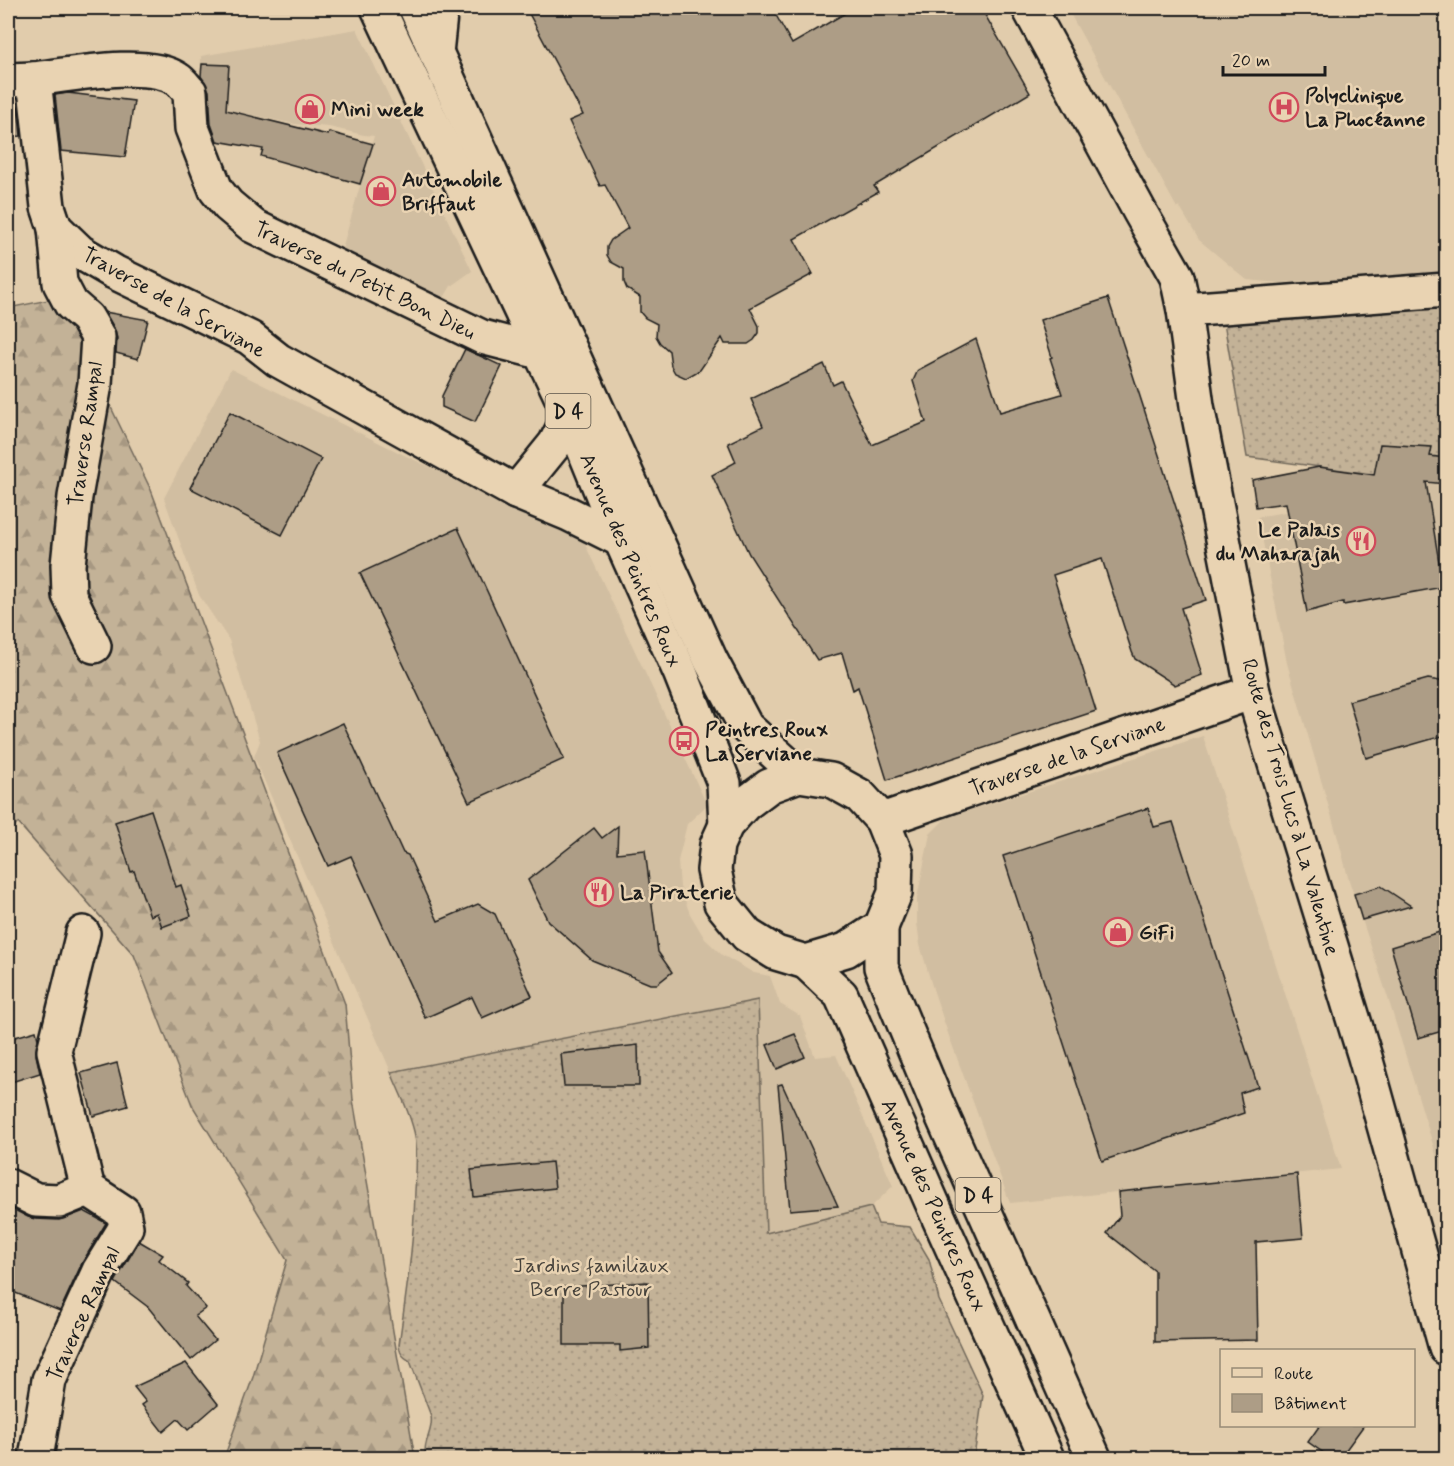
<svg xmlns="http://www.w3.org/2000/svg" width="1454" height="1466" viewBox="0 0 1454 1466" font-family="Mynerve,sans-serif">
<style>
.built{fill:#d1bea1}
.forest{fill:url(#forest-firs);stroke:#70675a;stroke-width:1.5}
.garden{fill:url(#garden-dots);stroke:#70675a;stroke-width:1.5}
.building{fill:#ad9d86;stroke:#1c1c1c;stroke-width:1.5}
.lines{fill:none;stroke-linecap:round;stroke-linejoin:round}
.minor-casing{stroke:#1c1c1c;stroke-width:38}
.major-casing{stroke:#1c1c1c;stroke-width:38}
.minor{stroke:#e9d3b2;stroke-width:33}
.major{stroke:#e9d3b2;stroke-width:33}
.labels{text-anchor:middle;stroke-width:5;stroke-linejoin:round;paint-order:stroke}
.shield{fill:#e9d3b2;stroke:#5a5349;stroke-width:1.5}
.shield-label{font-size:20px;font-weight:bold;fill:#1c1c1c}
.poi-label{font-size:21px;font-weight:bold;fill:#1c1c1c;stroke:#e9d3b2;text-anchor:start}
.street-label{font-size:21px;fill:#1c1c1c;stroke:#e9d3b2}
.park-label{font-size:21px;fill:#46423b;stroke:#e9d3b2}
</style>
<defs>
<pattern id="forest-firs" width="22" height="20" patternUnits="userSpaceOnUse" patternTransform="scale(1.5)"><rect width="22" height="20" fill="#c3b297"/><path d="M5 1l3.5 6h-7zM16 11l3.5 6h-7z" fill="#a79882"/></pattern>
<pattern id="garden-dots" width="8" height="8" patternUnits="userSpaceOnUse" patternTransform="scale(1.5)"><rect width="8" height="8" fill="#c3b297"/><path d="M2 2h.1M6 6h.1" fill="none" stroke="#a79882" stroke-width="1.8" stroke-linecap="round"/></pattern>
</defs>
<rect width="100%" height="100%" fill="#e1ccac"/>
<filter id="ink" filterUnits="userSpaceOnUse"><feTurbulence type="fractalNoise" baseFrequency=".0167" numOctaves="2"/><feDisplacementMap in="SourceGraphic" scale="12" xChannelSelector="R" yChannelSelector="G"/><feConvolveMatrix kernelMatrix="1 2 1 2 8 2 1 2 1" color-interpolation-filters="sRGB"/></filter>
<g filter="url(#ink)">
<g class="built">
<polygon points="1067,8 1446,8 1446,272 1280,283 1247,280 1199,240 1179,206 1177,208"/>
<polygon points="357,29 472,271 451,286 439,306 339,260 374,136 364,135 329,127 295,124 200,105 201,56"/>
<polygon points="231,369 404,455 582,538 707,805 687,824 678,861 680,887 690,914 705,939 722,955 754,973 770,976 780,1004 800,1016 815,1057 836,1055 893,1186 871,1207 766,1233 758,1000 391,1072 254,757 260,741 229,640 199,595 164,498"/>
<polygon points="1316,467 1446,484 1446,1180 1442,1174 1388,998 1348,877 1339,842 1287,663 1258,517 1322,505"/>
<polygon points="1203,736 1341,1169 1010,1203 949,1036 933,989 920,945 917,923 917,898 930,834 946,818"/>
</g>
<polygon class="forest" points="58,298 151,490 345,1004 353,1100 415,1458 224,1458 253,1377 287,1260 192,1105 134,955 18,823 8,834 8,308"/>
<g class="garden">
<polygon points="1446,305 1446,484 1247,457 1223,317"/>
<path d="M758,1000L766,1233L871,1207L878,1224L910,1227L929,1259L939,1300L983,1395L974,1457L971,1458H426C422,1440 434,1432 431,1416L410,1361C403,1357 400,1354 399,1345C406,1294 414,1243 415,1191C416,1173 418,1154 415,1136C411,1114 399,1092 391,1072Z"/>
</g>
<g class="building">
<polygon points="526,8 772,8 792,44 854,8 981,8 1030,93 874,186 878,192 794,239 813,274 750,308 759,326 759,333 754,340 748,344 725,344 722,338 700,370 686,378 675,373 671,366 669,351 660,343 656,336 657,324 645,318 640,312 640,297 627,289 624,282 624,269 611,262 607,255 607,247 611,240 628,228 605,185 600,186 569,121 583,115"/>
<polygon points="202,64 229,65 226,110 328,135 329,132 373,144 360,184 261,156 263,149 217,141 211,124 209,91 201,76"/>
<polygon points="68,93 134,101 125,157 61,151 55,95"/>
<polygon points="18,107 21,136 8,137 8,108"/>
<polygon points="1108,298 1206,600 1181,608 1202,675 1175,685 1135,659 1132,652 1102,559 1053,575 1096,711 887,780 858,687 853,690 842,653 817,660 749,554 712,475 736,462 728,443 763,426 751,399 824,364 833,385 841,381 872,445 926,422 913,381 918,370 976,339 1000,412 1062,394 1050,358 1052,357 1040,320"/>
<polygon points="105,312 148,320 138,359 116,353 117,338 114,328"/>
<polygon points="465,349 502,366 475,422 442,407 442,396"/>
<polygon points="230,412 321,459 282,535 190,488"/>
<polygon points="1380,444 1432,447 1430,456 1446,458 1446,484 1426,482 1443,587 1343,605 1343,602 1307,612 1286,503 1256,507 1252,480 1319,467 1374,475"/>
<polygon points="458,528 564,759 469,802 360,573"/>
<polygon points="1428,679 1446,682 1446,735 1366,758 1349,701"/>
<polygon points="343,723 403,853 408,855 438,921 478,904 495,914 532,996 482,1018 472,997 425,1018 351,856 328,866 277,753"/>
<polygon points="1148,808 1154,827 1173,822 1258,1087 1240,1093 1244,1113 1102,1161 1003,856"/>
<polygon points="151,810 176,887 181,885 191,916 162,927 157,913 150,916 134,871 131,872 115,822"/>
<polygon points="618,826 617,853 645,850 658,952 672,972 657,984 650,984 592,960 548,921 528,880 594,828 602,838"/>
<polygon points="1381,886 1411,906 1362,920 1354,894"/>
<polygon points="1446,930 1446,1030 1418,1038 1391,947"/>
<polygon points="36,1031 38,1039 36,1055 40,1073 8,1083 8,1039"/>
<polygon points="795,1034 805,1057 777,1069 767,1045"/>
<polygon points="638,1045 639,1086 564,1086 561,1054"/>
<polygon points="117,1063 128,1106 93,1116 81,1073"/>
<polygon points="782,1084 838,1206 790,1210 778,1085"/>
<polygon points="552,1162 555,1188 474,1197 471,1170"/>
<polygon points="1297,1174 1303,1238 1256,1242 1258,1340 1155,1342 1155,1271 1107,1233 1120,1216 1118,1192"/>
<polygon points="9,1207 28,1217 35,1219 59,1220 66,1218 84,1211 106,1223 82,1263 60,1311 8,1290 8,1209"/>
<polygon points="139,1241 163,1255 159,1260 188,1283 186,1286 206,1308 195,1316 215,1340 191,1360 148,1307 115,1282"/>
<polygon points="648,1282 649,1348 620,1351 620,1345 564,1345 564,1287"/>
<polygon points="186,1363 218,1404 188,1430 178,1419 163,1432 142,1405 146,1402 134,1387"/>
<polygon points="1320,1425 1364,1425 1340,1458 1331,1458 1308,1442"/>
</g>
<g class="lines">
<g class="minor-casing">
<g id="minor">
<polyline points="1029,8 1140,212 1177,277 1184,310 1197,406 1253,692 1365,1057 1446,1348"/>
<polyline points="436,53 440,15 439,8"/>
<path d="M34,79C68,75 149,59 177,79C182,82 186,88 190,92L192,128L216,190L228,205L253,226L482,337L540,352"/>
<polyline points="8,80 34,79 48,207 55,228 80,252 114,272 250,338 278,360 516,492 569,514 621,540"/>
<polyline points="55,228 60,283 71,304 87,318 98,337 95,384 75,497 68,565 69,595 94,646"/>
<polyline points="1184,310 1446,290"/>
<polyline points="516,492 555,444 570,415"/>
<polyline points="882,820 1253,692"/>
<polyline points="83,933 54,1051 88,1189"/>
<polyline points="8,1186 36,1200 59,1201 88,1189 123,1212 126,1227 99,1271 49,1380 36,1458"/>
</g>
</g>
<g class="major-casing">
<g id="major">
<polyline points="378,8 570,415 621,540 680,672 724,783 726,825"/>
<polyline points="416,8 711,661 746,727 799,775"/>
<polygon points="799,775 831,780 860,796 882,820 896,855 895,893 881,927 846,950 806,962 776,953 747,935 721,903 714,870 717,845 726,825 745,804 769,786"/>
<polyline points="881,927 881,967 895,1002 938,1106 1094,1458"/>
<polyline points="806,962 841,995 938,1216 1047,1458"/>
</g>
</g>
<use href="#minor" class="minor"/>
<use href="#major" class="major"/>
</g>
</g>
<defs>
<g id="hospital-ring" transform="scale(1.5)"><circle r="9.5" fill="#e9d3b2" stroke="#d1495b" stroke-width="1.5"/><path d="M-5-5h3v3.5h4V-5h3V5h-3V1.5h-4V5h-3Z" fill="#d1495b"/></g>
<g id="shop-ring" transform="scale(1.5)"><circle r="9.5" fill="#e9d3b2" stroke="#d1495b" stroke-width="1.5"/><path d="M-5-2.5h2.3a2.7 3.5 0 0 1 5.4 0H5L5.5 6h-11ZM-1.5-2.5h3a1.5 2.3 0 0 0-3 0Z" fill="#d1495b"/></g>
<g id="restaurant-ring" transform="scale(1.5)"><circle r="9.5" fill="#e9d3b2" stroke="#d1495b" stroke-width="1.5"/><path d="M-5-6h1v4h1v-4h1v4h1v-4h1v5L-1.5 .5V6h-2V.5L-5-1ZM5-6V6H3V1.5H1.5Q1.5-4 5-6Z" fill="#d1495b"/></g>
<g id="bus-ring" transform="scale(1.5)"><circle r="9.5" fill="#e9d3b2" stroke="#d1495b" stroke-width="1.5"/><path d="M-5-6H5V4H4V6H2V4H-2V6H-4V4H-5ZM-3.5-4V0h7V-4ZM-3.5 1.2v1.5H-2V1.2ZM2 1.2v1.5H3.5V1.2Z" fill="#d1495b"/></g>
</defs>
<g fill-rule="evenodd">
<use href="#hospital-ring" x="1284" y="107"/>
<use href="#shop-ring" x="310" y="109"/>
<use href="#shop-ring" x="381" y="191"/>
<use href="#restaurant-ring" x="1361" y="541"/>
<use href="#bus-ring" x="684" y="741"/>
<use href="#restaurant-ring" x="599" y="892"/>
<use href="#shop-ring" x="1118" y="932"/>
</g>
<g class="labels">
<g class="shield">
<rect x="545.5" y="394" width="45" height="34" rx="4.5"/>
<rect x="955.5" y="1178" width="45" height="34" rx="4.5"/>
</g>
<g class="shield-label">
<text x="568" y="418">D 4</text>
<text x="978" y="1202">D 4</text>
</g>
<g class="poi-label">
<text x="1305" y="102">Polyclinique<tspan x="1305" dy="24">La Phocéanne</tspan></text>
<text x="331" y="116">Mini week</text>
<text x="402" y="186">Automobile<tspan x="402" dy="24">Briffaut</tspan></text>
<text x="1340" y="536" text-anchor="end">Le Palais<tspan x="1340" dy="24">du Maharajah</tspan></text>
<text x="705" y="736">Peintres Roux<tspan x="705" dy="24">La Serviane</tspan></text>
<text x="620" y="899">La Piraterie</text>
<text x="1139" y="939">GiFi</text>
</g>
<g class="street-label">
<text transform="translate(365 280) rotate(26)" y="7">Traverse du Petit Bon Dieu</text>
<text transform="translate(174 302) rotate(29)" y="7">Traverse de la Serviane</text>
<text transform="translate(85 434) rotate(-82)" y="7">Traverse Rampal</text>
<text transform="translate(631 560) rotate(67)" y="7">Avenue des Peintres Roux</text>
<text transform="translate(1067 756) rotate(-19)" y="7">Traverse de la Serviane</text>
<text transform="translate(1291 807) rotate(74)" y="7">Route des Trois Lucs à La Valentine</text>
<text transform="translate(934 1205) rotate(66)" y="7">Avenue des Peintres Roux</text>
<text transform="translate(83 1314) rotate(-65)" y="7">Traverse Rampal</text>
</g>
<g class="park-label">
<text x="591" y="1272">Jardins familiaux<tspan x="591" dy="24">Berre Pastour</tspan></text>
</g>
</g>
<rect width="1454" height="1466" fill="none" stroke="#e9d3b2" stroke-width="30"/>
<rect x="15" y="15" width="1424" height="1436" fill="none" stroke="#1c1c1c" stroke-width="2" filter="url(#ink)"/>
<rect x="1220" y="1349" width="195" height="78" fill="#e9d3b2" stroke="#978a76" stroke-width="1.5"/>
<rect x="1232" y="1368" width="30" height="9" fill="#e9d3b2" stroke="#978a76" stroke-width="1.5"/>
<text x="1274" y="1379" font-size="18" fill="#1c1c1c">Route</text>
<rect x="1232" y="1394" width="30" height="18" fill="#ad9d86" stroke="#978a76" stroke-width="1.5"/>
<text x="1274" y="1409" font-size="18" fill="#1c1c1c">Bâtiment</text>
<path d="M1223 66v9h102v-9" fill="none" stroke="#1c1c1c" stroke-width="3"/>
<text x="1232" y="66" font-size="18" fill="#1c1c1c" stroke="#e9d3b2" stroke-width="4.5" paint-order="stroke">20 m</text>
</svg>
